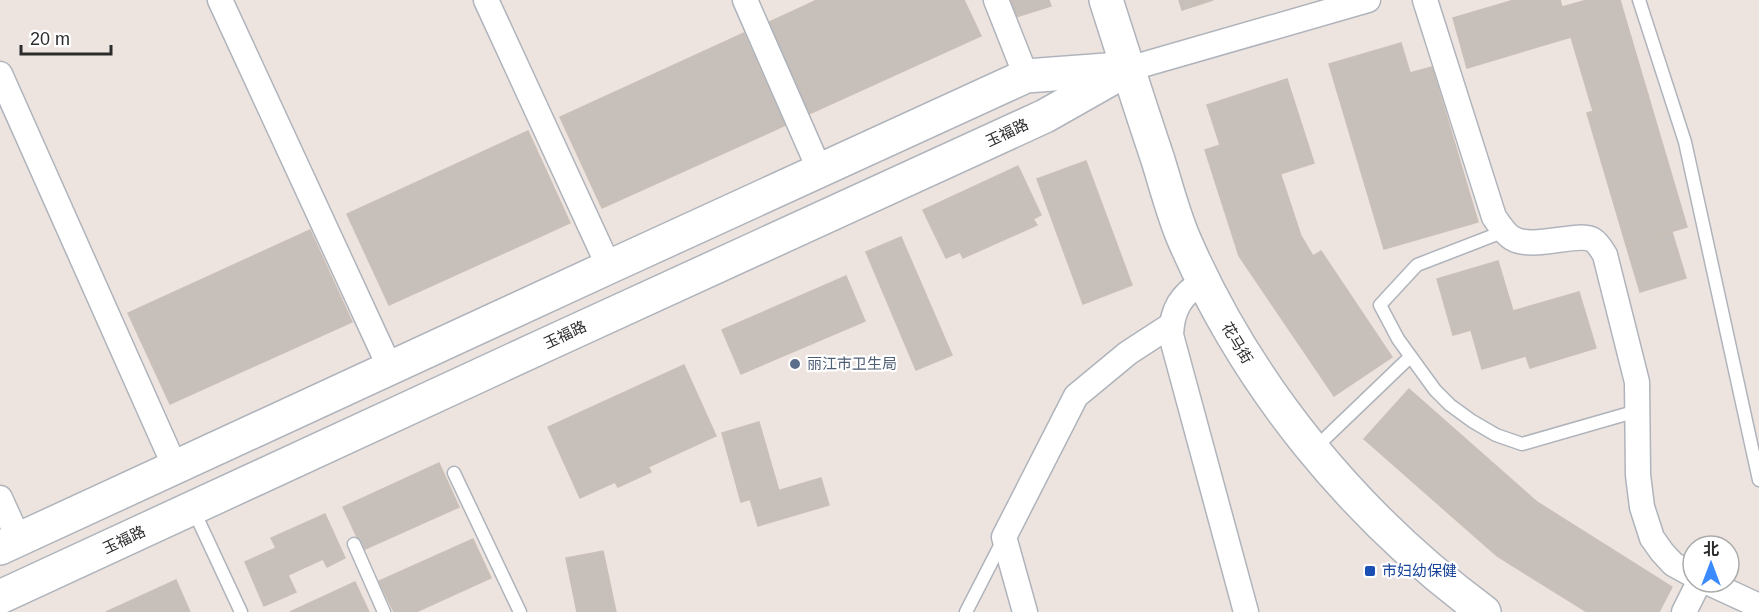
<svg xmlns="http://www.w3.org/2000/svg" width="1759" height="612" viewBox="0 0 1759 612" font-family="Helvetica,'Noto Sans SC',sans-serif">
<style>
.building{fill:#c6bfba;stroke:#cac0b8;stroke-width:1.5}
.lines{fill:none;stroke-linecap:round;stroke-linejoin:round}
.lane-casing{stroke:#afb4bc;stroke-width:15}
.street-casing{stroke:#afb4bc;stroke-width:27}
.secondary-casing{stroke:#afb4bc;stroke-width:36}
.lane{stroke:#fff;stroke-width:12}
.street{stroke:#fff;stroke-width:24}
.secondary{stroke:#fff;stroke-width:33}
.service-dot{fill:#5c6f8a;stroke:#fff;stroke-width:2}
.transit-dot{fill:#1a4fb4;stroke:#fff;stroke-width:2}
.labels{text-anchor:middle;stroke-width:4.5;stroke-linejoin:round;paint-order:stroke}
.street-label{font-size:15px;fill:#2c2c2c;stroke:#fff}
.service-label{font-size:15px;fill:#4e5e75;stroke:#fff;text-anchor:start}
.transit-label{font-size:15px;fill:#164399;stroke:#fff;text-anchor:start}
</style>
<rect width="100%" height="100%" fill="#eee4df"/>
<g class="building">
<polygon points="817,0 964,0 981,36 809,114 767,23"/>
<polygon points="1011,0 1049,0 1051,6 1016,17"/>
<polygon points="1179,0 1213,0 1182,10"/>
<polygon points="1514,0 1560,0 1571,37 1467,68 1453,18"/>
<polygon points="1587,0 1620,0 1648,95 1593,111 1562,7"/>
<polygon points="744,33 786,125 602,208 560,117"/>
<polygon points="1401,43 1410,73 1432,67 1478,222 1384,249 1329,64"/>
<polygon points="1287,79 1314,163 1280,174 1266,130 1220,145 1207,105"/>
<polygon points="1648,95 1687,227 1626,245 1587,113"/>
<polygon points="1266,130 1301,236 1313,256 1321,251 1392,357 1334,396 1239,256 1205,150"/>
<polygon points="528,131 570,223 389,305 347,214"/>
<polygon points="1086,161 1132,285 1083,304 1037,179"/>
<polygon points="1018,166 1041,215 1033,219 1037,225 963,258 960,252 946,258 923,210"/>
<polygon points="310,230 352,322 170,404 128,313"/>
<polygon points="1672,232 1686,278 1640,292 1626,245"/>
<polygon points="901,237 952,355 916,370 866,252"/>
<polygon points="1498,261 1513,311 1579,292 1596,348 1530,368 1526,356 1482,369 1471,330 1453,335 1437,279"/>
<polygon points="846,276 865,321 741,374 722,330"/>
<polygon points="684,365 716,436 648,467 651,472 618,487 615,482 580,498 548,427"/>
<polygon points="1409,389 1537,502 1672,587 1659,612 1587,612 1497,556 1364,439"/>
<polygon points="759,422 779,491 741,502 722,433"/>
<polygon points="439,463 459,507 363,550 343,507"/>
<polygon points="821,478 829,505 758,526 750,499"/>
<polygon points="325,514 345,558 327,567 323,559 288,575 296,592 264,606 245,562 276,548 271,538"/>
<polygon points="473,539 491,578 416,612 394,612 379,581"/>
<polygon points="603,551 616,612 577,612 566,558"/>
<polygon points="176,580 190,612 106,612"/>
<polygon points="355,582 369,612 290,612"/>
</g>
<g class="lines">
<g class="lane-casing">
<g id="lane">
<polyline points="1639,0 1685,142 1759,480"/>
<polyline points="1505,231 1417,265 1380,305 1398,339 1435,390 1450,405 1472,421 1496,435 1522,444 1637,411"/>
<polyline points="1314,449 1410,357"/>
<polyline points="454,473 520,612"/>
<polyline points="193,509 241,612"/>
<polyline points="354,544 384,612"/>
<polyline points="966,612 1004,538"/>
</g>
</g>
<g class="street-casing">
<g id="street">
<polyline points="220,0 390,368"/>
<polyline points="486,0 609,267"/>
<polyline points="745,0 820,171"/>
<polyline points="996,0 1026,76"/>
<path d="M1425,0L1494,217C1499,224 1505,234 1512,238C1533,251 1577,231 1593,240C1598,243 1602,250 1605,255L1637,382L1638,475L1642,507L1652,538L1662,552L1673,564L1693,575"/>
<polyline points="1128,69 1368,0"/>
<polyline points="0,74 175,467"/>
<path d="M1203,281C1181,295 1172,309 1171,335L1246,612"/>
<polyline points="0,498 19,540"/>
<polyline points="1707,582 1759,606"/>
<polyline points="1025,612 1004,537 1076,396 1128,353 1171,325"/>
<polyline points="1684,612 1699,582"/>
</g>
</g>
<g class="secondary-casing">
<g id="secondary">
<path d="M1106,0C1123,53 1140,107 1158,160C1166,186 1173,213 1183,237C1247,386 1354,516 1484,612"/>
<polyline points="0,548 609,267 1026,76 1120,69"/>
<polyline points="0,597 556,340 1045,116 1128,69"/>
</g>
</g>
<use href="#lane" class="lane"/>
<use href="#street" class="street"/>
<use href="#secondary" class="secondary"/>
</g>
<circle class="service-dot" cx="795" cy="364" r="6"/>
<rect class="transit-dot" x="1364" y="565" width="12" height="12" rx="3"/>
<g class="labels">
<g class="street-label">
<text transform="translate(1007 133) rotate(-25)" y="5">玉福路</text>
<text transform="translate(565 335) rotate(-25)" y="5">玉福路</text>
<text transform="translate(1237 343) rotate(59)" y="5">花马街</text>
<text transform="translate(124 540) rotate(-25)" y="5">玉福路</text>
</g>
<g class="service-label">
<text x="807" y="369">丽江市卫生局</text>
</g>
<g class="transit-label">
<text x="1382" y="576">市妇幼保健</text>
</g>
</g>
<g transform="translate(1711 564)"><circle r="28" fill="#ffffff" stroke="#ababab" stroke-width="1.5"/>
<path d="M0-4.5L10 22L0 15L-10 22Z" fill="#3c8bfe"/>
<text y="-9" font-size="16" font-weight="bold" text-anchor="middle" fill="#2c2c2c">北</text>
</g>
<path d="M21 45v9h90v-9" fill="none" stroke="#2c2c2c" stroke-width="3"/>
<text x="30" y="45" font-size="18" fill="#2c2c2c" stroke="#ffffff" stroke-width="4.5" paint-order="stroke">20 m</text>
</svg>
